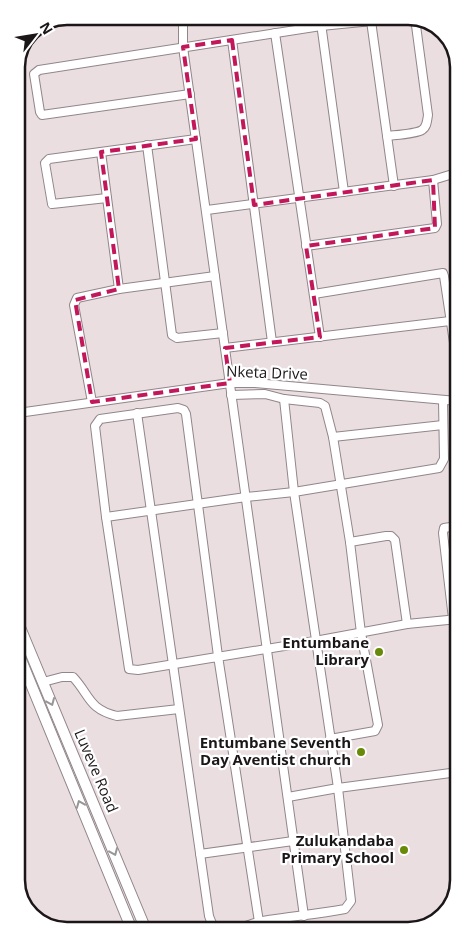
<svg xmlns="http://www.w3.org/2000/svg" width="475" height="947" viewBox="0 0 475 947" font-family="'Open Sans',sans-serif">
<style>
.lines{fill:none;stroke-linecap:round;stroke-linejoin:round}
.street-casing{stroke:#918689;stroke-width:10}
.secondary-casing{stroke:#918689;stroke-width:12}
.street{stroke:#fff;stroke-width:8}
.secondary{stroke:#fff;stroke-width:10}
.oneway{stroke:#989697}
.marked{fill:none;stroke:#c2185b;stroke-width:4;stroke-dasharray:10 6;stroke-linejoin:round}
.poi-dot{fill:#688909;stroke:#fff;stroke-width:2}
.labels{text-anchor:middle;stroke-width:4.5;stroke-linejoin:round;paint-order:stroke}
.street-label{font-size:15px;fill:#1b1618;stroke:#fff}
.poi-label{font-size:15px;font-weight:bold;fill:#1b1618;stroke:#fff;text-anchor:end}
.rim{fill:none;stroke:#1b1618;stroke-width:2.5}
</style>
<rect width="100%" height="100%" fill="#eadee1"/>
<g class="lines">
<g class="street-casing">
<g id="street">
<polyline points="183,16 183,47 304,916"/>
<polyline points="320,16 344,192"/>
<polyline points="371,21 394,186"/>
<polyline points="275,33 320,337"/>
<polyline points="232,40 272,342"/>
<polyline points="190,94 42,115 40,112 34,74 39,70 321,26 413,17"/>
<path d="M387,136C395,135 416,134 422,130C427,127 427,121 428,115L415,18"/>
<polyline points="147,145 172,335 177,338 223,333"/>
<polyline points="101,152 119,289"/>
<polyline points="107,198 52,204 45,163 49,159 196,139"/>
<polyline points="207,210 433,180 456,173"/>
<polyline points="306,246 435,228 437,224 433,180"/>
<polyline points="314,294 443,273 444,276 456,356"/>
<polyline points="225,348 450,321"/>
<polyline points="231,395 265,394 284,399 320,403 325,406 333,437 350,542 361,633 378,725 375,731 330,739"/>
<polyline points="92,402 74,305 77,298 119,289 215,276"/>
<polyline points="18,413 230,383 255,383 457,401"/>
<path d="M137,413L209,916C211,921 212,927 218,929C233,933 252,922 268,920C293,916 319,914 345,909L351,901L338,788L294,492L284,399"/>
<polyline points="333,437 443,425"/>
<polyline points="106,517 246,497 294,492 439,468 444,459 443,400"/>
<polyline points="350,542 386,536 391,536 395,540 407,624"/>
<polyline points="453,619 443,533 444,528 457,526"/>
<path d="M43,682L62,677H73C90,695 88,709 117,716L179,709"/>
<polyline points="288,797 338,788 458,772"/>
<polyline points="200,854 293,841"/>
<polyline points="259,922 218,656 186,414 184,410 178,408 100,419 95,426 106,517 129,669 138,670 315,641 407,624 458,619"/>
</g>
</g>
<g class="secondary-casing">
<g id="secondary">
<polyline points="19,625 146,930"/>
<polyline points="19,655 132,930"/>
</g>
</g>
<use href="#street" class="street"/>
<use href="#secondary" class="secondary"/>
</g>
<defs><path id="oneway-chevron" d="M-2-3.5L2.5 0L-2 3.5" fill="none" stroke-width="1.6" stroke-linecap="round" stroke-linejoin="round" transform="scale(1.25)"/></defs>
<g class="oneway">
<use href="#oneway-chevron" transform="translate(51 702) rotate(67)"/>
<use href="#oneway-chevron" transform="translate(80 804) rotate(-112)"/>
<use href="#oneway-chevron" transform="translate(114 852) rotate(67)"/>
</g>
<path class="marked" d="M232,40L254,205L433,180L435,228L306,246L320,337L225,348L230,383L92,402L75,300L119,289L101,152L196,139L183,47Z"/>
<g class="poi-dot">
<circle cx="379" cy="652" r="5"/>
<circle cx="361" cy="752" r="5"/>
<circle cx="404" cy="850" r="5"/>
</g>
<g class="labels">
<g class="street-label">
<text transform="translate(267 373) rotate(2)" y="5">Nketa Drive</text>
<text transform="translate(96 771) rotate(67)" y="5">Luveve Road</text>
</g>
<g class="poi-label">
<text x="369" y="648">Entumbane<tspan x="369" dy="17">Library</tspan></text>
<text x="351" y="748">Entumbane Seventh<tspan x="351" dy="17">Day Aventist church</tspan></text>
<text x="394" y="846">Zulukandaba<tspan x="394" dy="17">Primary School</tspan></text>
</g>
</g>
<path d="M0 0H475V947H0ZM67 25H408A42 42 0 0 1 450 67V880A42 42 0 0 1 408 922H67A42 42 0 0 1 25 880V67A42 42 0 0 1 67 25Z" fill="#fff" fill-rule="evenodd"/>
<path class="rim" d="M67 25H408A42 42 0 0 1 450 67V880A42 42 0 0 1 408 922H67A42 42 0 0 1 25 880V67A42 42 0 0 1 67 25Z"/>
<g transform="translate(35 35) rotate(59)" stroke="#ffffff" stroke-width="4" paint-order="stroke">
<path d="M0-4L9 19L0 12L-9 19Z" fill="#1b1618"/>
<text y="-8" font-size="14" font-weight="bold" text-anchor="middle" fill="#1b1618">N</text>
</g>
</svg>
